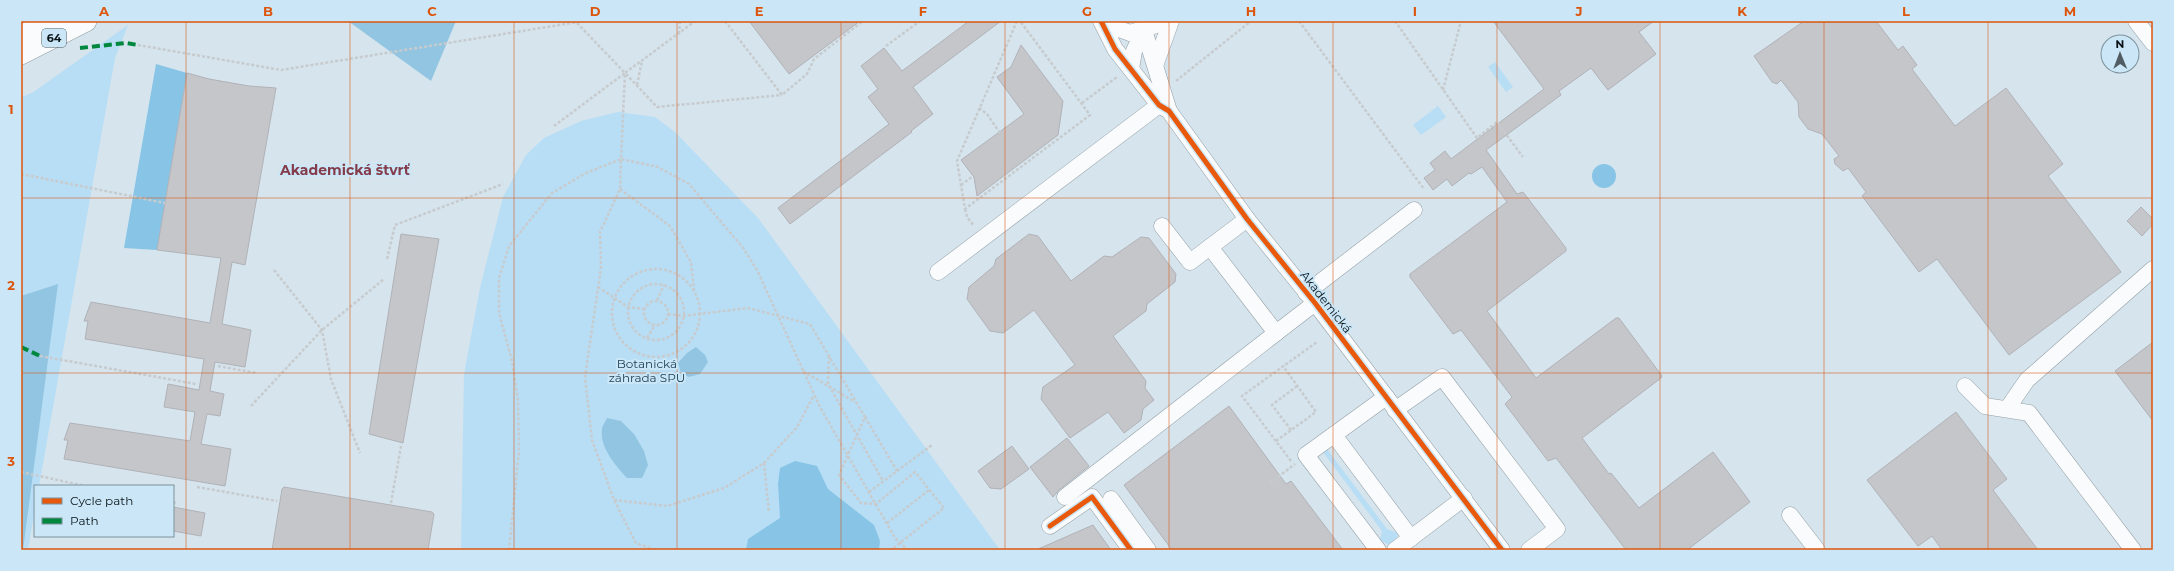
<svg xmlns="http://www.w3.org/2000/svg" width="2174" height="571" viewBox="0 0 2174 571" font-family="Montserrat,sans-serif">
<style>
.green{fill:#b8def5}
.forest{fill:#91c5e1}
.water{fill:#87c4e6}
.building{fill:#c5c6ca;stroke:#b1b2b7}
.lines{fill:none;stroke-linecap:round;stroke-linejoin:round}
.minor-casing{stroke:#949fa6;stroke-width:17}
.major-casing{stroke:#949fa6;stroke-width:22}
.path{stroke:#c7cbce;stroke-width:2.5;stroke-dasharray:3 2;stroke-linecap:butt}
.minor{stroke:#f9fbfc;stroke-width:16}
.major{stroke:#f9fbfc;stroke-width:21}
.quiet{stroke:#00873e;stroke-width:4;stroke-dasharray:8 4;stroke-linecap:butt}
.cycleway-casing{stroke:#cbe7f7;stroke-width:8}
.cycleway{stroke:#e8590c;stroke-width:5}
.grid{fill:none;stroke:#dd550d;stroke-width:1;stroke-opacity:0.55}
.labels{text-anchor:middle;stroke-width:4;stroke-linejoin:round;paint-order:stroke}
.shield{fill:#cbe7f7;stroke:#42525a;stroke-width:1}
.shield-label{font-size:11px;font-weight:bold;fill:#081217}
.street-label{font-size:12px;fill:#081217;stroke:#cbe7f7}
.park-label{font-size:12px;fill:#1e4255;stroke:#cbe7f7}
.quarter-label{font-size:14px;font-weight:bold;fill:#843c4b;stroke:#cbe7f7}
.neatline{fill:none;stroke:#dd550d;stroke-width:1.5}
.grid-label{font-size:13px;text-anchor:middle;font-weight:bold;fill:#dd550d}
</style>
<rect width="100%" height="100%" fill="#d5e4ed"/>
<g class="green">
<polygon points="128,25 115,58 39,486 35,486 35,508 28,550 21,550 21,97 32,93"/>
<polygon points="1495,62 1513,87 1506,92 1488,67"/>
<polygon points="1438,106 1446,117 1421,135 1413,125"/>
<polygon points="618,112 655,117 675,132 758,218 1000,550 461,550 464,374 480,288 503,197 526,155 544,138 581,121"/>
<polygon points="1327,449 1387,529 1398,533 1396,541 1389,545 1380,540 1382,531 1323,452"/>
</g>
<g class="forest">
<polygon points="348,21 456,21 431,81"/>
<polygon points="58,284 23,550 21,550 21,296"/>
<polygon points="696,347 705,355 708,362 700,374 689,377 681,373 678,363 687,353"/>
<path d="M607,418L621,421L634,434L644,451L648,465L642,478H627C616,466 599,447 602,429C602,426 606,421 607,418Z"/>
</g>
<g class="water">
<polygon points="156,64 187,73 157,250 124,248"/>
<circle cx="1604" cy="176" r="12"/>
<polygon points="795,461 817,466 828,489 874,525 880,541 879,550 746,550 748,539 780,518 778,484 780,468"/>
</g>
<g class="building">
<polygon points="749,21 860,21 789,74"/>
<polygon points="969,21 1001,21 913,87 933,114 911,131 912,132 790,224 778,208 889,124 868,97 878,89 861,66 884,48 902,71"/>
<polygon points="1493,21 1654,21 1639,32 1656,54 1608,90 1591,68 1559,91 1561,95 1486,150 1517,194 1523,192 1566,248 1566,251 1487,311 1536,378 1616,318 1619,318 1662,376 1661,378 1582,438 1609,474 1611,473 1639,508 1713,452 1750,502 1687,550 1626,550 1556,458 1548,461 1505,404 1512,397 1461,330 1453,334 1410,277 1410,274 1507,202 1482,167 1471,174 1469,173 1452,186 1447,179 1433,190 1424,178 1435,170 1430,163 1445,151 1451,159 1544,89"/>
<polygon points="1804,21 1876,21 1898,50 1903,46 1917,65 1912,69 1955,126 2006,88 2063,164 2048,176 2121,272 2009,355 1937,259 1919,272 1862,196 1866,192 1848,168 1843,171 1835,164 1834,159 1839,156 1822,134 1808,129 1799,117 1798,102 1781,80 1777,84 1772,82 1754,56"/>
<polygon points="1021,45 1063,101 1058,135 977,196 974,177 961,160 1024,114 997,77 1011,67"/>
<polygon points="187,73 209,79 249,86 276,88 245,265 232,262 222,324 251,330 245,367 215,362 210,391 224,394 220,416 207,414 201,444 231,449 225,486 64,459 68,440 64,440 70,423 190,441 195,412 164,407 168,384 199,390 204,359 85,339 88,321 84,321 91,302 210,323 221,258 157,250"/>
<polygon points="2141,207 2153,219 2153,224 2142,236 2127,221"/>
<polygon points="401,234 439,239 403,443 369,434"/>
<polygon points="1029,234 1038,236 1071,281 1104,256 1112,257 1141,237 1149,238 1176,274 1175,282 1147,304 1146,311 1113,336 1146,381 1145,388 1154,400 1143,409 1141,420 1124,433 1108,412 1070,438 1041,399 1043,387 1075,365 1034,310 1003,333 990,331 967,299 969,287 994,266 996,259"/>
<polygon points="2153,342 2153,421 2115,371"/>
<polygon points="1229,406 1286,484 1291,481 1343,550 1172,550 1124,485"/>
<polygon points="1956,412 2007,479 1993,490 2038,550 1942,550 1932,536 1918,546 1867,480"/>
<polygon points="1067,438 1089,466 1059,490 1053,497 1030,467"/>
<polygon points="1012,446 1029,469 1001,489 990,488 978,471"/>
<polygon points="284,487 432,512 434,514 428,550 272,550 282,489"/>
<polygon points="173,507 205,513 201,536 173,531"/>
<polygon points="1093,525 1111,550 1036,550"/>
</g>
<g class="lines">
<g class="minor-casing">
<g id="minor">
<polyline points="1101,21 1115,49 1159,105 1169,111 1247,219 1315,303 1502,550"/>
<polyline points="2136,21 2153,43"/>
<polyline points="1103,23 1130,33 1169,21"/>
<polyline points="1144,30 1169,111"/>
<polyline points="1156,63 1171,21"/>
<polyline points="1131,69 1134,51 1144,30"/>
<polyline points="1162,226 1190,262 1210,247 1276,333 1315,303"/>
<polyline points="1210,247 1247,219"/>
<polyline points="938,272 1159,105"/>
<polyline points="1306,293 1414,210"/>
<polyline points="1965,386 1985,406 2029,413 2133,550"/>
<polyline points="2007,409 2027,380 2153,269"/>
<polyline points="1395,410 1442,377 1557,529 1529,550"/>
<polyline points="1334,435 1411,538"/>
<polyline points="1065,497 1276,333"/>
<polyline points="1111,499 1148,550"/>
<polyline points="1790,515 1817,550"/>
<polyline points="1050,526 1092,497 1131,550"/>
<polyline points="1378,550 1306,455 1386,397"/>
<polyline points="1395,550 1464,498"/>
</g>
</g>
<g class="major-casing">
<g id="major">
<polyline points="21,36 50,21"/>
<polyline points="21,54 86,21"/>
</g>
</g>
<g class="path">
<polyline points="680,21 679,33 695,21"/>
<polyline points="725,21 782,95 807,74 814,59 863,21"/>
<polyline points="1017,21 957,161 965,209 1090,115 1020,21"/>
<polyline points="1299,21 1424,189"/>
<polyline points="1395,21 1477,138 1497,122 1523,157"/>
<polyline points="577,23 625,73"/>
<polyline points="138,45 281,70 584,21"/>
<polyline points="886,46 920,21"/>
<polyline points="1176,81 1251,21"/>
<polyline points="637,85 642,61"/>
<polyline points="1443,90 1461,21"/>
<polyline points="1082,103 1117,77"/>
<polyline points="979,108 987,114 1000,133"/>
<polyline points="554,126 625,73 657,107 782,95"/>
<polyline points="21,174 165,203"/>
<polyline points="961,185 973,176"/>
<polyline points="620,189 670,226 691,262 694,290"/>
<polyline points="965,209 967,217 974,226"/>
<polyline points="387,259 395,225 503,184"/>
<circle cx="656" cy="313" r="44"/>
<polyline points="274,270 322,330 331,379 360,453"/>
<circle cx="656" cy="312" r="28"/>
<polyline points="598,287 628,307 644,309"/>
<polyline points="657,300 664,285"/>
<circle cx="656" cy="313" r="12"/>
<polyline points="668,314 683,316 748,308 810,324 865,417 839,475 861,503 876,504 915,472 944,508 891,550"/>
<polyline points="647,338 655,325"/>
<polyline points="40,356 196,384"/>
<polyline points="829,356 828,384 883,481"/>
<polyline points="218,366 256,373"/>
<polyline points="803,371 855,402"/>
<polyline points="251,406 322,330 384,279"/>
<polyline points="865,417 897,471"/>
<polyline points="1291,430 1272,405 1297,386"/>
<polyline points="1276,441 1316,412 1283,366"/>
<polyline points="1291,461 1242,396 1317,342"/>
<polyline points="764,463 769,513"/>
<polyline points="21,472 85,486"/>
<polyline points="1270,483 1295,464"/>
<polyline points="197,487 277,501"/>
<polyline points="869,492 932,445"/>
<polyline points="614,500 667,506 724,488 764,463 797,427 814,395"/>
<polyline points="173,502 176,503"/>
<polyline points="391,503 401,446"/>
<polyline points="887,523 929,490"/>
<polyline points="224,550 227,550"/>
<polyline points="509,550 519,451 518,400 512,361 499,313 499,278 509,246 552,193 586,173 621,159 625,73 679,33"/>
<polyline points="655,550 636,543 614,500 592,440 585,377 601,268 600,232 620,189 621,159 658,167 689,184 744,249 757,270 820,407 895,538 908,550"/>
</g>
<use href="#minor" class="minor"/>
<use href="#major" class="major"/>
<g class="quiet">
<polyline points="80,48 126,43 138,45"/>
<polyline points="21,347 40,356"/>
</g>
<g class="cycleway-casing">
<g id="cycleway">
<polyline points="1101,21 1115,49 1159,105 1169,111 1247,219 1315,303 1502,550"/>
<polyline points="1050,526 1092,497 1131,550"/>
</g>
</g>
<use href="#cycleway" class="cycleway"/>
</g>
<path class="grid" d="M186,21V550M350,21V550M514,21V550M677,21V550M841,21V550M1005,21V550M1169,21V550M1333,21V550M1497,21V550M1660,21V550M1824,21V550M1988,21V550M21,198H2153M21,373H2153"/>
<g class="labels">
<rect class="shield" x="42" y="29" width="24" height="18" rx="3"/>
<g class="shield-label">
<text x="54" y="42">64</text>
</g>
<g class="street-label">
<text transform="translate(1326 302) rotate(52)" y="4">Akademická</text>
</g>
<g class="park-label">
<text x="647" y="368">Botanická<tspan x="647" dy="14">záhrada SPU</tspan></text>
</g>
<g class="quarter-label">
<text x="345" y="175">Akademická štvrť</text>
</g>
</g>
<rect width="2174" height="571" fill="none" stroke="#cbe7f7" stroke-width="44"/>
<rect x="34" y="485" width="140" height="52" fill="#cbe7f7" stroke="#7d929d"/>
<rect x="42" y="498" width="20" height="6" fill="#e8590c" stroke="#7d929d"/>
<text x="70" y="505" font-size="12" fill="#081217">Cycle path</text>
<rect x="42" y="518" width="20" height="6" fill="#00873e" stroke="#7d929d"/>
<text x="70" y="525" font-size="12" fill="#081217">Path</text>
<g transform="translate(2120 54) rotate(359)"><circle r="19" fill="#cbe7f7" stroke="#7d929d"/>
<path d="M0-3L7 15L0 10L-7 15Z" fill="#505c62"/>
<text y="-6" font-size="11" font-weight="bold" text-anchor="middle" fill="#081217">N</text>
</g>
<rect x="22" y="22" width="2130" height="527" class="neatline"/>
<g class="grid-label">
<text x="104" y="16">A</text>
<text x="268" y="16">B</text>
<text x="432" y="16">C</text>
<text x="595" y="16">D</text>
<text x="759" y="16">E</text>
<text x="923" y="16">F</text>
<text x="1087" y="16">G</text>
<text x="1251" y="16">H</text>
<text x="1415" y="16">I</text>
<text x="1579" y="16">J</text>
<text x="1742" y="16">K</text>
<text x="1906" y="16">L</text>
<text x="2070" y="16">M</text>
<text x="11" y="114">1</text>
<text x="11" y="290">2</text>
<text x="11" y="466">3</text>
</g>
</svg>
